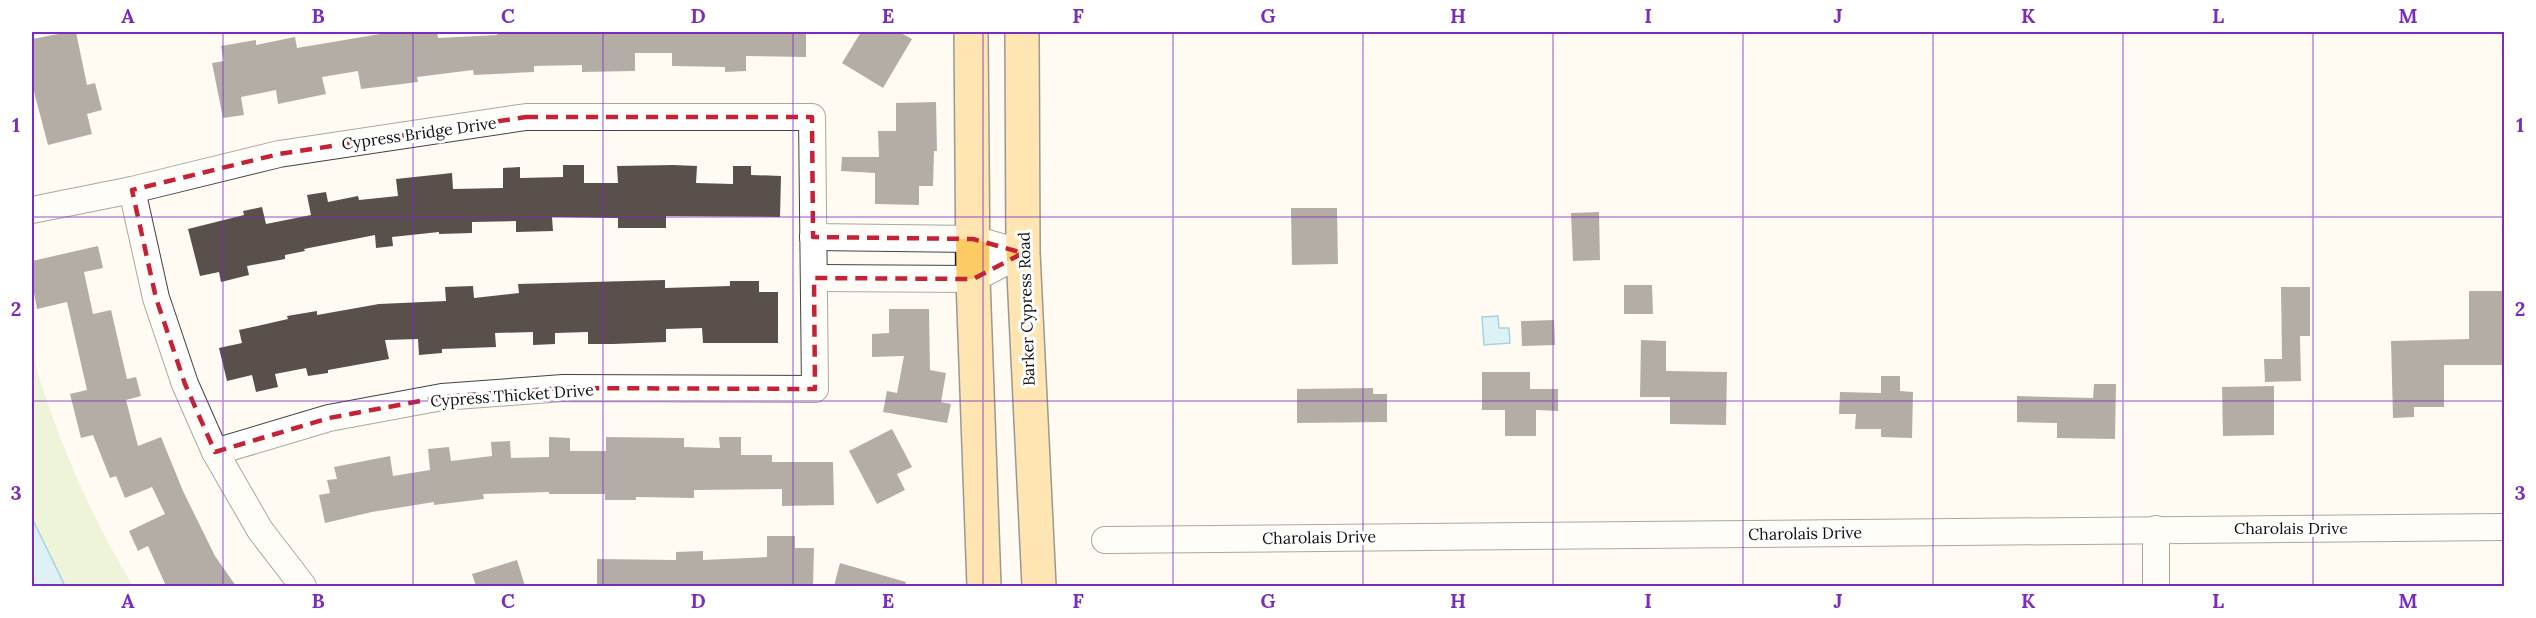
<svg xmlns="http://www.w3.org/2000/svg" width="2536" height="618" viewBox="0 0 2536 618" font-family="Lora,serif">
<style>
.green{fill:#d7ebb9}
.water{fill:#b5e4f8;stroke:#39a1d2;stroke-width:1.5}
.building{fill:#594f4b}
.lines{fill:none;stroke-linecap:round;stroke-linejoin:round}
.minor-casing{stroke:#424242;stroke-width:28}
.major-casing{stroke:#202020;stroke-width:36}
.minor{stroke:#fff;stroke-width:26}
.major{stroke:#fccb64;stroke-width:33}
.marked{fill:none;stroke:#c52236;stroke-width:4.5;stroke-dasharray:12 8;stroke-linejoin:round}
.grid{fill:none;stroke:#7b2cbf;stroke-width:1.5;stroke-opacity:0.55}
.labels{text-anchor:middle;stroke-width:6;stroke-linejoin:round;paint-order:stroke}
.street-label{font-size:16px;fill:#0f0f0f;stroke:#fff}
.neatline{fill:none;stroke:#7b2cbf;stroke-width:2}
.grid-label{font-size:20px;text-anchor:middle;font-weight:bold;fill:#7b2cbf}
</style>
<rect width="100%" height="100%" fill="#fffbf2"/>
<path class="green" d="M32,353C55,435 89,513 133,586H32Z"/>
<g class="water">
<polygon points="1498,316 1499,328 1509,328 1510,343 1484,345 1482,317"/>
<polygon points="32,518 65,586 32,586"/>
</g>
<g class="building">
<polygon points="69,32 76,32 87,85 95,83 102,110 87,114 92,134 48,145 32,84 32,39"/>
<polygon points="392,32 437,32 438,38 497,35 498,32 806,32 806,57 746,56 746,71 725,72 725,67 672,66 672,53 635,53 635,71 582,72 582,65 534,66 534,72 474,75 473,70 417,77 418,82 361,89 358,71 322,77 326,94 278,104 276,90 241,97 244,115 223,118 212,63 224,61 221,46 256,40 256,45 295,37 297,48"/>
<polygon points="861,32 899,32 912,39 883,88 842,63"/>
<polygon points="936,102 937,151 934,151 933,186 919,186 919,205 875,204 875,173 841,171 842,157 879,157 878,131 896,131 896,103"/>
<polygon points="563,165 584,165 584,183 618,183 617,166 673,165 697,166 696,183 733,184 733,166 751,166 751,175 781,176 780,217 666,216 666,228 618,228 618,218 552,217 553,231 516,232 516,221 472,222 472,233 439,234 439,232 392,237 393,246 376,248 375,235 304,249 305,251 285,255 285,259 247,266 249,275 221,282 219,272 200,276 188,229 244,215 243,211 262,207 266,224 311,215 307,195 326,192 328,202 358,196 359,200 398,196 396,179 452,173 453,189 503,188 503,168 520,167 520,178 563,177"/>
<polygon points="1291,208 1337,208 1338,264 1292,265"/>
<polygon points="1599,212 1600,260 1573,261 1571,213"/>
<polygon points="98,246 103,268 84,272 93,314 111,310 127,379 136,377 141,396 126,400 138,446 161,437 183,491 215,556 236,586 166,586 148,546 138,551 129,531 165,514 152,487 125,498 116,476 110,478 93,435 81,438 70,394 87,390 67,302 37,309 32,283 32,261"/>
<polygon points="665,280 665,288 730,286 730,281 759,281 759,292 778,292 778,343 703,343 702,328 666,329 666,342 613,344 588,344 588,332 555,333 555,344 533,345 533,332 495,333 496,347 442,349 442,353 419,355 418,339 385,340 389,359 328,370 328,373 308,376 306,368 275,374 278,387 256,392 252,375 227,381 219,348 242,343 239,330 288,319 287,316 317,311 317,315 379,304 446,301 445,287 473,286 474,298 519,293 518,284"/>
<polygon points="1624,285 1652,285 1653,314 1624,314"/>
<polygon points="2281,287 2310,287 2310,336 2300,336 2301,381 2265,382 2264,359 2282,359"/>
<polygon points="2469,291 2505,291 2505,365 2444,365 2444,407 2414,407 2414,417 2393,418 2391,341 2469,339"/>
<polygon points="889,309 929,309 930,370 946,373 941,402 951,404 947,423 883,412 887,391 897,393 904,356 872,357 872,334 889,333"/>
<polygon points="1554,320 1555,345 1522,346 1521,321"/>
<polygon points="1641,340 1666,341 1666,371 1727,372 1726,425 1670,424 1670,397 1640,397"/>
<polygon points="1482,372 1530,372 1530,389 1558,389 1558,411 1536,410 1536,436 1505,436 1505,410 1482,410"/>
<polygon points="1881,376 1900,376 1900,391 1913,392 1912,438 1881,437 1881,429 1855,429 1856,414 1839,414 1840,392 1881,393"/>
<polygon points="2094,384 2116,384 2115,439 2057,438 2057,423 2017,422 2017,396 2093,398"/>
<polygon points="2274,386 2274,435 2223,436 2222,387"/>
<polygon points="1373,388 1373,394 1387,394 1387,422 1297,423 1297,389"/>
<polygon points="892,429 912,467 897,474 905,490 877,504 849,451"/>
<polygon points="549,437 570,438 570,451 606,451 606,437 684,438 684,447 720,448 719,437 741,437 741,455 772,455 772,462 833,462 834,505 782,506 782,489 694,490 694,498 636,497 636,500 605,500 605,494 549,494 549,492 483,494 484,499 434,505 434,502 372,512 325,523 319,495 330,493 327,480 337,479 334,467 390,456 393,476 430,470 428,449 449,447 451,461 492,456 491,442 510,441 511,458 549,457"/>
<polygon points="767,536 795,536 795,548 814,548 813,586 597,586 597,559 676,560 676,552 703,551 703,560 767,557"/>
<polygon points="517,560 525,586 476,586 472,574"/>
<polygon points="840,563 906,582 905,586 834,586"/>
</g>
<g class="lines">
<g class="minor-casing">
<g id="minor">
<polyline points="132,190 156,298 185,384 215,452 260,530 303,586"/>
<polyline points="32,210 132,190 279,154 526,117 812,117 815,389 563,388 442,397 329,418 215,452"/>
<polyline points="813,237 973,239 1023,253"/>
<polyline points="814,278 973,279 1023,253"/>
<polyline points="2156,529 2156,586"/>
<polyline points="1105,540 2504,527"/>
</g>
</g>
<g class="major-casing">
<g id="major">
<polyline points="971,32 973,279 984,586"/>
<polyline points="1022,32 1023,253 1039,586"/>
</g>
</g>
<use href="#minor" class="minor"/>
<use href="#major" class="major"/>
</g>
<path d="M0 0H2536V618H0ZM526,117H812L813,237L973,239L1023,253L973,279L814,278L815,389L563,388L442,397L329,418L215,452L185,384L156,298L132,190L279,154Z" fill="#fffbf2" fill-opacity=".55" fill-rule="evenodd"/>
<path class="marked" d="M526,117H812L813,237L973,239L1023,253L973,279L814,278L815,389L563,388L442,397L329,418L215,452L185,384L156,298L132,190L279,154Z"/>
<path class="grid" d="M223,32V586M413,32V586M603,32V586M793,32V586M983,32V586M1173,32V586M1363,32V586M1553,32V586M1743,32V586M1933,32V586M2123,32V586M2313,32V586M32,217H2504M32,401H2504"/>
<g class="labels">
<g class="street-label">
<text transform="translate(419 133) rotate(-8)" y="6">Cypress Bridge Drive</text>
<text transform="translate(1026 309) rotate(-92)" y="6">Barker Cypress Road</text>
<text transform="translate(512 395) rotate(-4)" y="6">Cypress Thicket Drive</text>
<text x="2291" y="534">Charolais Drive</text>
<text transform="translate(1805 533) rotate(-1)" y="6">Charolais Drive</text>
<text transform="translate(1319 537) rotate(-1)" y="6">Charolais Drive</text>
</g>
</g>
<rect width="2536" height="618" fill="none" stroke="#ffffff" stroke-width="66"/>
<rect x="33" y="33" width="2470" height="552" class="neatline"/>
<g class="grid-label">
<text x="128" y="23">A</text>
<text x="318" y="23">B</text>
<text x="508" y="23">C</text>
<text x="698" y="23">D</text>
<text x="888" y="23">E</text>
<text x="1078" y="23">F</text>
<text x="1268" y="23">G</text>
<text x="1458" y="23">H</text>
<text x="1648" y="23">I</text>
<text x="1838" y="23">J</text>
<text x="2028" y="23">K</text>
<text x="2218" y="23">L</text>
<text x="2408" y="23">M</text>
<text x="16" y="132">1</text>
<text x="2520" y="132">1</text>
<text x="16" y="316">2</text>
<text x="2520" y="316">2</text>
<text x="16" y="500">3</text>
<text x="2520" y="500">3</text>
<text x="128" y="608">A</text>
<text x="318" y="608">B</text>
<text x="508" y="608">C</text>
<text x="698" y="608">D</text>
<text x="888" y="608">E</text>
<text x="1078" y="608">F</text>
<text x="1268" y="608">G</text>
<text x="1458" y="608">H</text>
<text x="1648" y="608">I</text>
<text x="1838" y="608">J</text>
<text x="2028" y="608">K</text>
<text x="2218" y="608">L</text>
<text x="2408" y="608">M</text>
</g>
</svg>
